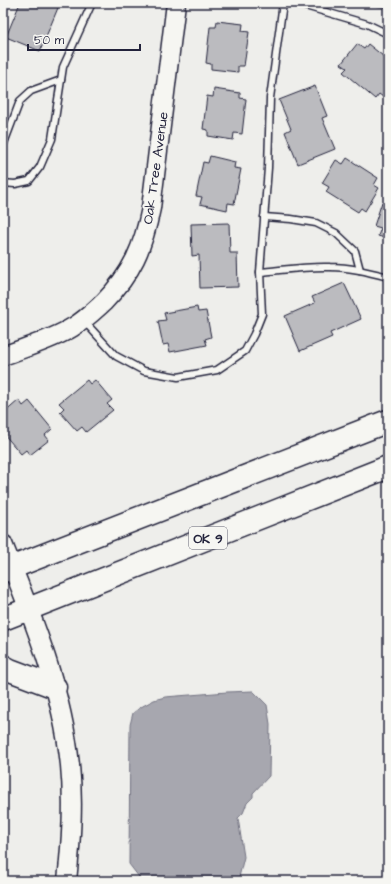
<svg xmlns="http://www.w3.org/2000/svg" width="391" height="884" viewBox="0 0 391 884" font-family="'Architects Daughter',sans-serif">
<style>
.water{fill:#a7a7af;stroke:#727281}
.building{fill:#bbbbbf;stroke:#22223b}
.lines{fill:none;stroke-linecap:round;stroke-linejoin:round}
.lane-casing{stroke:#22223b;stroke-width:9}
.secondary-casing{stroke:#22223b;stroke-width:21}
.highway-casing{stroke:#22223b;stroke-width:25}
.lane{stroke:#f6f6f2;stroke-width:6}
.secondary{stroke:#f6f6f2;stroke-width:18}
.highway{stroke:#f6f6f2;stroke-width:22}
.labels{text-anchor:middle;stroke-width:4;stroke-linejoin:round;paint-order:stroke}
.shield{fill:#f6f6f2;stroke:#626272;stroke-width:1}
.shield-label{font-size:13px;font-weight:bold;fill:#22223b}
.street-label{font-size:14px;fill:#22223b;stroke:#f6f6f2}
</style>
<rect width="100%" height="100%" fill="#eeeeeb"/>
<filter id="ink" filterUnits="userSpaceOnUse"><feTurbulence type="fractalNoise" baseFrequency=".025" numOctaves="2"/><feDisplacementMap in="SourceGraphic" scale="8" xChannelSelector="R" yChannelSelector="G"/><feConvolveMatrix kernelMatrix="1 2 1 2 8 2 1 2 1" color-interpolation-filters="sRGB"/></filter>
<g filter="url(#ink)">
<polygon class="water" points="253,691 267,705 270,724 269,776 253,793 253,797 247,803 243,813 238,818 244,857 238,881 142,881 129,864 130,725 133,713 141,707 154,700 165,697 227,692"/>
<g class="building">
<polygon points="20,3 60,3 40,51 6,37"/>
<polygon points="373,3 388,3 388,8 373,5"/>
<polygon points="217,21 243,24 242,31 249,32 244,66 238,66 238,72 211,69 211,64 206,63 210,27 216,27"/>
<polygon points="357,44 364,49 368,44 388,60 388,90 383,97 379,94 375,99 343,72 347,68 341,64"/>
<polygon points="315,86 327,116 322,118 335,149 298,164 285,132 291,129 279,100"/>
<polygon points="214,89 240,93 240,98 246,99 242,134 234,133 233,140 208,136 208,130 203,129 207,96 213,97"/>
<polygon points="210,156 235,162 234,168 241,169 234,204 228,203 227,210 200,204 202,197 196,196 203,162 208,163"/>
<polygon points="347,158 378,178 374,185 379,188 365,211 361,208 358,212 326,192 329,187 322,183 336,160 343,164"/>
<polygon points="382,202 388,204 388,239 378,236 381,228 374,226"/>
<polygon points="229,223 230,253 237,253 238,287 200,288 199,255 192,256 191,224"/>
<polygon points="344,283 361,319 330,333 332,337 300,351 285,316 315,303 312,297"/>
<polygon points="197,307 198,312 206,311 211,337 205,339 207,345 170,352 168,344 163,345 158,321 166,320 164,313"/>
<polygon points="87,380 90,384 95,380 112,400 107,404 113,410 86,432 82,427 77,431 60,412 64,408 59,403"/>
<polygon points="19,400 23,406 29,401 52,429 45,435 49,440 30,455 26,450 21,454 3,433 3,414"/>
</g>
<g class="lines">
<g class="lane-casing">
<g id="lane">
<polyline points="295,3 367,24 388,34"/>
<polyline points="3,146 20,101 31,91 61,80"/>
<polyline points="3,183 15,184 29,181 40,167 52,139 63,67 92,3"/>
<polyline points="264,217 291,219 316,223 336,233 355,251 360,270"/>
<path d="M260,272C283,270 307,266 330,267C350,267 369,272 388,277"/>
<polyline points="84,321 116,356 144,371 178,377 217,370 245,351 254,334 262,314 260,272 268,168 270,98 283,3"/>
</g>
</g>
<g class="secondary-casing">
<g id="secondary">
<path d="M3,356C26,347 52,340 73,327C85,320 94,311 104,302C132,273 143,248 151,208L176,3"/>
<path d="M3,544C32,616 62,688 70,765C74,804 71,842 67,881"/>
</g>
</g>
<g class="highway-casing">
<g id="highway">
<polyline points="3,571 388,421"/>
<polyline points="3,619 388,467"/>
<polyline points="3,666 10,670 55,687"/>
</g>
</g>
<use href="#lane" class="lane"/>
<use href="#secondary" class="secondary"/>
<use href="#highway" class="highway"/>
</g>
</g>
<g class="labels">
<rect class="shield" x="189" y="527" width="38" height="22" rx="3"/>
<g class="shield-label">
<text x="208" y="543">OK 9</text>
</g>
<g class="street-label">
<text transform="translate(155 168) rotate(-82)" y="5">Oak Tree Avenue</text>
</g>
</g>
<rect width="391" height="884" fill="none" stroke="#f6f6f2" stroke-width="16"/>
<rect x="8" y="8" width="375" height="868" fill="none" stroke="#22223b" stroke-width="1.5" filter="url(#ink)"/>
<path d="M28 44v6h112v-6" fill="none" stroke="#22223b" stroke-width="2"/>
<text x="34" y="44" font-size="12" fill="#22223b" stroke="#f6f6f2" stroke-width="3" paint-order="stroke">50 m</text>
</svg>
